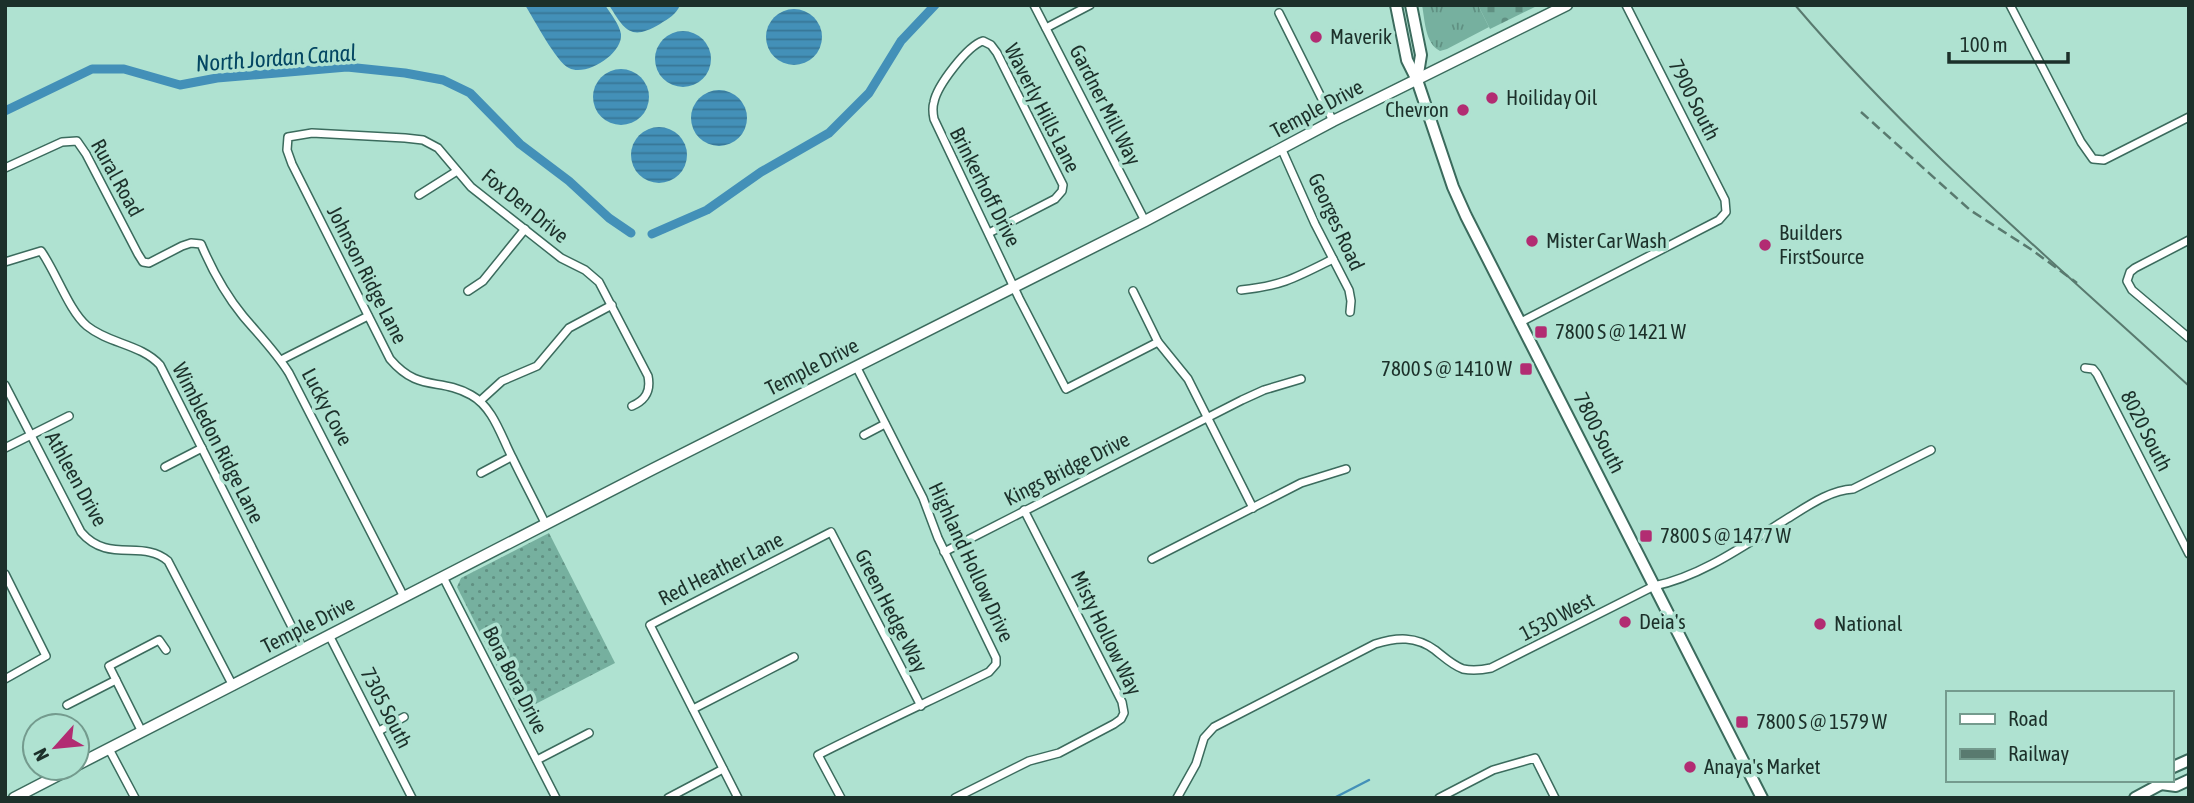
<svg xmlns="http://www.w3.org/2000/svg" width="2194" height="803" viewBox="0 0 2194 803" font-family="'Asap Condensed',sans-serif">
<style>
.grass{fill:url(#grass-dots)}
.cemetery{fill:url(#cemetery-stones)}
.park{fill:url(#park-tufts)}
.water{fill:url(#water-rules)}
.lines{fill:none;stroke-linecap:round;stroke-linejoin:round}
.stream{stroke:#4390b8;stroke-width:2.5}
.canal{stroke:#4390b8;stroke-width:9}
.street-casing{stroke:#3b6b5d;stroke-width:10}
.secondary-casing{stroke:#3b6b5d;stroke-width:13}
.primary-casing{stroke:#3b6b5d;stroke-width:14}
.street{stroke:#fff;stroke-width:7}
.secondary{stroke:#fff;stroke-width:10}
.primary{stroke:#fff;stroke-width:10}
.tram{stroke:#597a6f;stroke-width:2}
.rail{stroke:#597a6f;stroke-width:2.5;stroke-dasharray:10 5;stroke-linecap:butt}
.poi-dot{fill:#b22c72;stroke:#afe2d1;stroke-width:2.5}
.labels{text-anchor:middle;stroke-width:7;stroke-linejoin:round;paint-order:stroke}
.poi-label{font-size:21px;fill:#1c302a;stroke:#afe2d1;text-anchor:start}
.street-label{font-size:21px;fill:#1c302a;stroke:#afe2d1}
.water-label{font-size:23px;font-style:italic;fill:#034662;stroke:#afe2d1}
</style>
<defs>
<pattern id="grass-dots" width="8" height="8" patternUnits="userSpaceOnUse" patternTransform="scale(1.75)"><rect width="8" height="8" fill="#76b09f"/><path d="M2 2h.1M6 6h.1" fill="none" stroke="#609082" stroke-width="1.8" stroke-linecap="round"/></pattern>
<pattern id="cemetery-stones" width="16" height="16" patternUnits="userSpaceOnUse" patternTransform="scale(1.75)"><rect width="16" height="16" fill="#76b09f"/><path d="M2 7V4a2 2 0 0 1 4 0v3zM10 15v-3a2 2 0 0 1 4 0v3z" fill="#609082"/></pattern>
<pattern id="park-tufts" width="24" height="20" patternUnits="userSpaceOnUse" patternTransform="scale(1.75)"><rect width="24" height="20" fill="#76b09f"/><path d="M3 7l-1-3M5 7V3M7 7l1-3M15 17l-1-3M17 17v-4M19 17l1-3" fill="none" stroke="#609082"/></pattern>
<pattern id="water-rules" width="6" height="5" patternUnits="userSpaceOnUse" patternTransform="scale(1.75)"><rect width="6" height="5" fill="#4390b8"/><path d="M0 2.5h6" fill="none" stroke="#377696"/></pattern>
</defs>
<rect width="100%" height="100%" fill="#afe2d1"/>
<polygon class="grass" points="549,533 615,663 520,712 457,587 461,578"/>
<polygon class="cemetery" points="1478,5 1539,5 1490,29"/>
<path class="park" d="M1422,5H1478L1489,27L1447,49L1440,51C1425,43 1425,21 1422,5Z"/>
<g class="water">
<path d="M525,5H605C611,14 619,24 621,34C623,54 586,77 569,68C556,62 534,19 525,5Z"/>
<path d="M609,5H680C676,15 669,18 660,24C631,41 625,31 609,5Z"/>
<circle cx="794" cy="37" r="28"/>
<circle cx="683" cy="59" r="28"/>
<circle cx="621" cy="97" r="28"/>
<circle cx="719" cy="118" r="28"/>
<circle cx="659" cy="155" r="28"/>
</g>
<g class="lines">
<polyline class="stream" points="1334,798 1369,780"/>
<g class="canal">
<polyline points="5,111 92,69 124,69 180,85 217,78 347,67 405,73 443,80 470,93 520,144 569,181 609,218 631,233"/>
<polyline points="652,234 707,210 761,172 829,133 869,93 901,41 935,5"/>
</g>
<g class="street-casing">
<g id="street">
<polyline points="1034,5 1145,221"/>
<polyline points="2010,5 2081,142 2093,159 2104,160 2189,117"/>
<polyline points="1279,13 1333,121"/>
<polyline points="1046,28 1090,5"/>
<polyline points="1282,150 1315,224 1349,290 1351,301 1350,312"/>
<path d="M5,168L62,142L77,141L86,154L138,254L143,262L149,263L182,246L191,243L201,244C212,270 225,294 243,316C259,335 276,352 289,373L404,597"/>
<polyline points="419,195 457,171"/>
<path d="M989,233L1055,199L1062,191L1063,185L997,53L991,45L983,41C967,46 937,86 934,102C932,108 933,114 934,119L1019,298L1066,389L1158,342"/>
<polyline points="2189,240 2135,268 2130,272 2127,281 2132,290 2189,338"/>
<path d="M5,262L41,251C56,272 69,311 87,326C109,344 141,344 160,365L303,649"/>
<path d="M1241,290C1282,286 1297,277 1333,259"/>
<polyline points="468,291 483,281 525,229"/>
<polyline points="1133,291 1158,342 1188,379 1253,508"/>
<polyline points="1519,323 1719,220 1726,212 1725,200 1626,5"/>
<polyline points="281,360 368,316"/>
<polyline points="2085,368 2093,369 2097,374 2189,554"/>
<path d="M5,385L81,532C108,564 143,539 168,561L233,686"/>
<polyline points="480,401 502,381 537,366 569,328 612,305"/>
<polyline points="864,435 885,424"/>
<polyline points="5,448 69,416"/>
<polyline points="165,467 202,448"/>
<polyline points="481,473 511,457"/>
<path d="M546,525C535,502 523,480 512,457C501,436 493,407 471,395C439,377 419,393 390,359L292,164L287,150L288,137L312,133L405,138L423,140L438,148L471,187L561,258L585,270L599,282L648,376C651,391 646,400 632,406"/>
<polyline points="944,552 1242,400 1264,390 1301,379"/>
<polyline points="1152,559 1301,483 1346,469"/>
<polyline points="5,574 46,656 5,679"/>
<polyline points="443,577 556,798"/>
<polyline points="329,635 412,798"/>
<polyline points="67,705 116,680"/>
<polyline points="693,709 794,657"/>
<polyline points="379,731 404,717"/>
<polyline points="142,732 109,666 159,640 166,650"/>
<polyline points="109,749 135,798"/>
<polyline points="537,760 589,733"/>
<polyline points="668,798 723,769"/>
<polyline points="738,798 650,625 831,532 921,706"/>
<path d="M841,798L818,755C875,726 932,700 989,672L996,664V658L938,538L923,498L856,366"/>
<polyline points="955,798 1029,761 1059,753 1114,724 1121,719 1124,713 1122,702 1024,510"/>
<path d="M1177,798L1196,764L1204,738L1214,727L1375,644C1397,637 1416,636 1435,650C1444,657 1452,665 1463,669C1473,671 1482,670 1491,668L1654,586C1700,577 1745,545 1785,520C1805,508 1829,490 1853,489L1931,450"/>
<polyline points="1439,798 1493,770 1535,758 1555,798"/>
</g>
</g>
<g class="secondary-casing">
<g id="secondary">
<polyline points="77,765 653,469 1145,221 1333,121 1567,5"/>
<polyline points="14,798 72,768"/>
</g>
</g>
<g class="primary-casing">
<g id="primary">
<polyline points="1396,5 1407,60 1417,80 1453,187 1466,216 1762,798"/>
<polyline points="1411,5 1421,55 1417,80"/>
<polyline points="2171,768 2189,760"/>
<polyline points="2161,784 2176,786 2189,780"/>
<polyline points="2135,798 2161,784 2163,780"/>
</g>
</g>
<use href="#street" class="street"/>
<use href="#secondary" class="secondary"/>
<use href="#primary" class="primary"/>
<path class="tram" d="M1795,5C1913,144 2054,262 2189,386"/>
<polyline class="rail" points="1861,112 1970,210 2032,250 2077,283"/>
</g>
<g class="poi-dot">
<circle cx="1316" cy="37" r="7"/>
<circle cx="1492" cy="98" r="7"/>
<circle cx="1463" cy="110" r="7"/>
<circle cx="1532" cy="241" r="7"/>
<circle cx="1765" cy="245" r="7"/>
<rect x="1534" y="325" width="14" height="14" rx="3.5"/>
<rect x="1519" y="362" width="14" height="14" rx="3.5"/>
<rect x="1639" y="529" width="14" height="14" rx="3.5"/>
<circle cx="1625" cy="622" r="7"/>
<circle cx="1820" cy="624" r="7"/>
<rect x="1735" y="715" width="14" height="14" rx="3.5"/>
<circle cx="1690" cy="767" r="7"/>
</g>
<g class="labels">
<g class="poi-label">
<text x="1330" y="44">Maverik</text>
<text x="1506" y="105">Hoiliday Oil</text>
<text x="1449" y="117" text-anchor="end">Chevron</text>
<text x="1779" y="240">Builders<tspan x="1779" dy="24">FirstSource</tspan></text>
<text x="1546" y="248">Mister Car Wash</text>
<text x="1555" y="339">7800 S @ 1421 W</text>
<text x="1512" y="376" text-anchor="end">7800 S @ 1410 W</text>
<text x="1660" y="543">7800 S @ 1477 W</text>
<text x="1639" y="629">Deia's</text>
<text x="1834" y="631">National</text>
<text x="1756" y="729">7800 S @ 1579 W</text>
<text x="1704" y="774">Anaya's Market</text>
</g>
<g class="street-label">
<text transform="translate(1694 100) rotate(63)" y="7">7900 South</text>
<text transform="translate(1105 105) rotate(63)" y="7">Gardner Mill Way</text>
<text transform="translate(1042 108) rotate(63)" y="7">Waverly Hills Lane</text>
<text transform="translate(1317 109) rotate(-28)" y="7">Temple Drive</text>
<text transform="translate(117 178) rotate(61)" y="7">Rural Road</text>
<text transform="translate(985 187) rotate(63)" y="7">Brinkerhoff Drive</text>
<text transform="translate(525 206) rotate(39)" y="7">Fox Den Drive</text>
<text transform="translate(1336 222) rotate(65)" y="7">Georges Road</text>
<text transform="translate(367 275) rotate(63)" y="7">Johnson Ridge Lane</text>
<text transform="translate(812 367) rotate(-27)" y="7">Temple Drive</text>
<text transform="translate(327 407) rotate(62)" y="7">Lucky Cove</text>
<text transform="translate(2146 431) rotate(63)" y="7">8020 South</text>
<text transform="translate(1599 433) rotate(63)" y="7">7800 South</text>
<text transform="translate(218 443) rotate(63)" y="7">Wimbledon Ridge Lane</text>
<text transform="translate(1067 469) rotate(-27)" y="7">Kings Bridge Drive</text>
<text transform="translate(76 479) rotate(61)" y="7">Athleen Drive</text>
<text transform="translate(971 562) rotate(65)" y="7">Highland Hollow Drive</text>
<text transform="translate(721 569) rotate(-27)" y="7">Red Heather Lane</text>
<text transform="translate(891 611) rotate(63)" y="7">Green Hedge Way</text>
<text transform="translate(1557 617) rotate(-27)" y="7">1530 West</text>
<text transform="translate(308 625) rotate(-27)" y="7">Temple Drive</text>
<text transform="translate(1106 633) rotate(64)" y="7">Misty Hollow Way</text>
<text transform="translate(515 680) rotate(63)" y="7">Bora Bora Drive</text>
<text transform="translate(386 708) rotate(63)" y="7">7305 South</text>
</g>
<g class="water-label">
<text transform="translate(276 58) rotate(-4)" y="8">North Jordan Canal</text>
</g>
</g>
<rect width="2194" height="803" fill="none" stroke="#1c302a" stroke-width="14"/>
<rect x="1946" y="691" width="228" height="91" fill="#afe2d1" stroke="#749b8e" stroke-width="2"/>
<rect x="1960" y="714" width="35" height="10" fill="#ffffff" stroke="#749b8e" stroke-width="2"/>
<text x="2008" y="726" font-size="21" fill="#1c302a">Road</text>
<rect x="1960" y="749" width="35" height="10" fill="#597a6f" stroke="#749b8e" stroke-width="2"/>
<text x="2008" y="761" font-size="21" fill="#1c302a">Railway</text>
<g transform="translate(56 747) rotate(243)"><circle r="33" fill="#afe2d1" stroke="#749b8e" stroke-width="2"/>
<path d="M0-5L12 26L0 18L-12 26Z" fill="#b22c72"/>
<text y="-10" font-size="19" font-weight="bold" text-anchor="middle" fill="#1c302a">N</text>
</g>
<path d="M1949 52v10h119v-10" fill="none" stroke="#1c302a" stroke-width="3.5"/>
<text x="1960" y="52" font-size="21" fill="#1c302a" stroke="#afe2d1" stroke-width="5" paint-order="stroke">100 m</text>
</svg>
